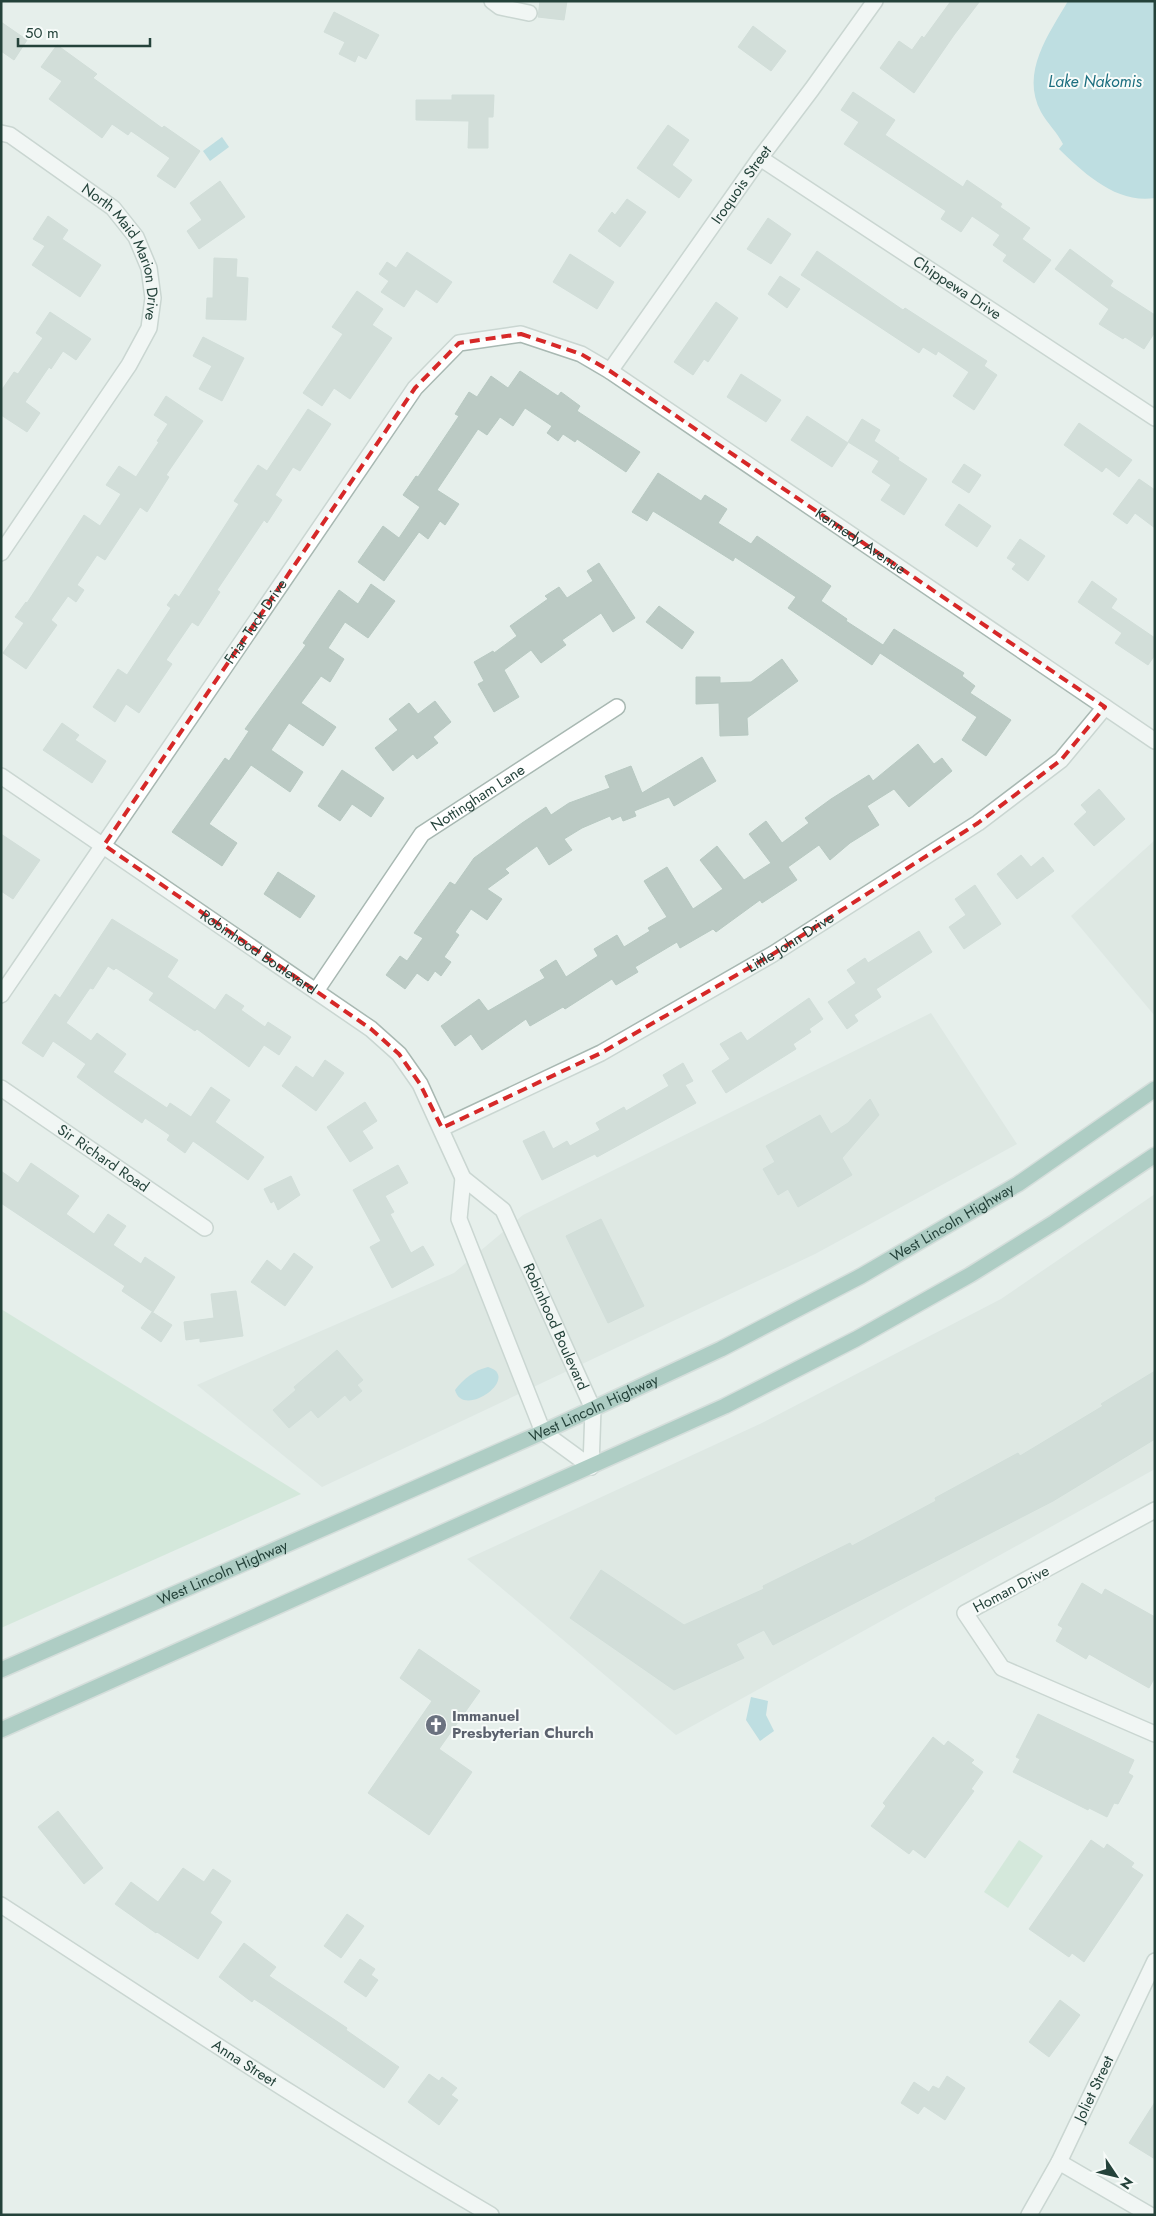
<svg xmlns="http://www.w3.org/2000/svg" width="1156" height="2216" viewBox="0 0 1156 2216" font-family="Jost,sans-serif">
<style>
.built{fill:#d4dfda}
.green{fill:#bfe0c8}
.water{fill:#8ec9d4}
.building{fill:#bbcac4;stroke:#b8c9c2}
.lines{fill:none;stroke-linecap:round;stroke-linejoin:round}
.minor-casing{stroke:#a8b8b2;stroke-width:18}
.tertiary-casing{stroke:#a8b8b2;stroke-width:18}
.primary-casing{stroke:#c2cac8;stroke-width:18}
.minor{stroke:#fff;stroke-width:15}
.tertiary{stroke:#fff;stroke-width:15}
.primary{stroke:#6aa596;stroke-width:15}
.marked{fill:none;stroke:#d62828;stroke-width:4;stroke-dasharray:10 6;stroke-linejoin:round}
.labels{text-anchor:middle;stroke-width:4;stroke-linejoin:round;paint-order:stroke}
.street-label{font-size:15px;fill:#24423a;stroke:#f7fbf9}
.worship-label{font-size:15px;font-weight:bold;fill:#5b616d;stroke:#f7fbf9;text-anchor:start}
.water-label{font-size:16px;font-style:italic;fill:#1c6f80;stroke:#f7fbf9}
</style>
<rect width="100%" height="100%" fill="#e6efeb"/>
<g class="built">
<polygon points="1155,840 1155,1016 1071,916"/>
<polygon points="931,1013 1017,1144 815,1254 322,1487 197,1385 454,1273 523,1215"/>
<polygon points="1155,1194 1155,1469 676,1735 467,1559 762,1423 1001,1299"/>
</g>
<g class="green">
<polygon points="1,1309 301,1494 1,1628"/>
<polygon points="1019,1840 1043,1856 1008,1908 984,1892"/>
</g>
<g class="water">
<path d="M1068,1H1155V198C1116,204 1084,173 1059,149L1063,144C1057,132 1047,123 1041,112C1020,72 1049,34 1068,1Z"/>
<polygon points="222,137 229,147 210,161 203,151"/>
<path d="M488,1367C522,1377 463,1420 455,1390C463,1379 475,1370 488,1367Z"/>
<polygon points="751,1697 768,1701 766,1715 774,1731 760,1741 746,1720"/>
</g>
<g class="building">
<polygon points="540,1 567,1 564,20 538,17"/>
<polygon points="951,1 980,1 954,35 914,93 880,68 899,41 912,50 922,36 924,38"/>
<polygon points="334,12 379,35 366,59 358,55 355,62 339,54 345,42 324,32"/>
<polygon points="1,22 27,40 14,60 1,51"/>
<polygon points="753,26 786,51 771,71 738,47"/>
<polygon points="57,45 97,74 93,78 162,128 164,126 200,151 175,188 157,176 170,158 131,131 128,135 112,124 102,138 49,99 62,81 41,67"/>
<polygon points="853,92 895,120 885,135 963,187 967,180 1002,204 1000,207 1030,228 1022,239 1051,260 1034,283 1003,261 1007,255 993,245 1000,235 972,216 961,232 941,219 946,211 844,144 859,122 841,110"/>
<polygon points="452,95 494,95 493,117 488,117 488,148 468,148 469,121 416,120 416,100 452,100"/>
<polygon points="668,125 689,140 672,165 692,180 679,198 637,168"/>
<polygon points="220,181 245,217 199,249 187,231 202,220 190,203"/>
<polygon points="627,199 646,212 620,247 598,231 612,212 615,215"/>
<polygon points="48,216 68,230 62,239 101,265 80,297 32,265 45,246 33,239"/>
<polygon points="768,218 791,234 771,264 747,249"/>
<polygon points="1070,249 1113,281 1110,286 1155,315 1155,332 1144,349 1125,337 1123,339 1099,324 1109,309 1055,269"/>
<polygon points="817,251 903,310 905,308 987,361 984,366 997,375 974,410 953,396 969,372 938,351 936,355 923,347 919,353 801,275"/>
<polygon points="407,252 452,282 437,303 416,289 404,307 381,292 389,281 379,274 387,262 396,268"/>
<polygon points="570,254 614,282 597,309 553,282"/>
<polygon points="214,258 237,259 236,277 248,278 246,320 206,319 207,298 213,298"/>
<polygon points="780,276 800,289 787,308 768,294"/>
<polygon points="357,291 383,309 372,325 392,338 350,399 334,388 322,406 303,393 343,334 332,327"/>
<polygon points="716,302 738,318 708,362 704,359 693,375 674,362"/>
<polygon points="50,312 91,339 76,360 63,351 51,369 49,367 25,402 40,413 27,432 1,415 1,391 14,372 18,374 43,338 36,333"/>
<polygon points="203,337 244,358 222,401 199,389 212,366 193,356"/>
<polygon points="520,371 558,396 561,392 580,406 577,411 640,452 626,472 577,439 575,442 563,434 558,441 547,433 552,426 525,408 513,426 500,417 487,435 478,429 437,490 459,504 445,525 440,521 428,539 419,532 384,581 358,562 383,526 399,538 420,507 403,495 416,476 418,477 459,416 455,414 469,392 477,397 491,376 508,388"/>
<polygon points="741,374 781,400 766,422 727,397"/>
<polygon points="166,396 203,421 166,475 169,477 147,512 140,507 105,560 97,555 77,585 84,590 76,602 68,596 51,620 57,625 26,669 3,653 24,623 15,617 26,602 27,603 84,515 100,526 121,494 106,485 119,466 136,477 159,442 157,441 168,424 154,415"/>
<polygon points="308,409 331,424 300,471 293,467 275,495 282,500 267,523 264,520 217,590 220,592 198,626 192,622 166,660 172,664 139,713 126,704 115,722 93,707 118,669 127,675 171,608 167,605 175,594 179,597 239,504 234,501 258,465 267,471"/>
<polygon points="807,416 848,443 832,467 791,440"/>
<polygon points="862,419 880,430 874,441 899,458 898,460 927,479 904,515 881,500 891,485 872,472 879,461 848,442"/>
<polygon points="1079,423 1132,460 1119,477 1106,467 1102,472 1064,445"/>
<polygon points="964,464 981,475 969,493 952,482"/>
<polygon points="658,473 701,501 705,495 727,509 718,523 751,544 757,536 831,586 821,601 847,619 846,621 883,645 894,629 964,673 962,676 975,686 970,693 1011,720 986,756 962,740 977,717 880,653 872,665 788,608 796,597 735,557 733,561 653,511 647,521 632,512"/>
<polygon points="1139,479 1155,490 1155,528 1135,513 1127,524 1113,514"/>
<polygon points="959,504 991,526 977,547 945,525"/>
<polygon points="1020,539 1045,556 1028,581 1012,569 1016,564 1007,558"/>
<polygon points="599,563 635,618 613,632 601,613 562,640 566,645 541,663 531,650 504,670 519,697 494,712 478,684 484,681 474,662 493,651 494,653 517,636 510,626 548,599 545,596 559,587 567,598 593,581 587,571"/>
<polygon points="1092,581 1117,599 1111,608 1155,638 1155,655 1148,665 1115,643 1122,633 1078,602"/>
<polygon points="371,584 395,601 368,638 345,622 328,648 344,659 330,682 321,676 301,703 336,727 323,746 289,723 271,750 303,772 290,792 251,765 209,824 237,843 222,866 172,832 225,758 229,761 249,731 245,729 306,645 303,643 339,590 358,604"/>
<polygon points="659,606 694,632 682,649 646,622"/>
<polygon points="782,659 798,681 747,718 748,735 720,736 719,703 696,704 696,677 720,677 720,683 751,682"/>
<polygon points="435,701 451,722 433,737 438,743 417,759 413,754 393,771 375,748 398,730 389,719 409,703 418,714"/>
<polygon points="62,723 79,735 75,740 106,761 92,783 43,750"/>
<polygon points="918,744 934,764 942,758 952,771 909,807 894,789 867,806 879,825 850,843 830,860 819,845 788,867 797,880 762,903 760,900 716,932 713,929 680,948 677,942 635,967 638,972 616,985 612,979 565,1009 563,1007 530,1026 526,1019 482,1050 471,1034 455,1046 441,1026 479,999 488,1011 545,978 540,970 556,960 566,977 598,956 594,949 617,935 624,947 650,931 648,928 667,917 644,881 667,867 693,909 723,889 700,860 717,846 744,880 771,863 749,834 766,821 782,843 809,823 805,818 831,799 869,775 873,781"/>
<polygon points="702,757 716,781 674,806 669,797 634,811 636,816 623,821 621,816 612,820 610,816 582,828 564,839 572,850 549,865 537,846 505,869 509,873 487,889 502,899 487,920 471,909 455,932 459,935 444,957 451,962 441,976 435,971 428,981 417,973 405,989 386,975 400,956 407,961 423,938 414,933 450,882 455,885 474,858 522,823 546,807 551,815 569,803 610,788 605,776 631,766 642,793"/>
<polygon points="342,770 384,798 371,817 352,804 340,821 318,806"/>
<polygon points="1099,789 1125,819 1094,846 1074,824 1087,812 1081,805"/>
<polygon points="1,834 40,860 13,899 1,891"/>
<polygon points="1021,855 1031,867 1043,857 1054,871 1017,899 997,874"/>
<polygon points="278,872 315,896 300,918 264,894"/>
<polygon points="975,885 1001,924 964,949 949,927 966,915 955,899"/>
<polygon points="112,919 178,960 167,977 215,1010 226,994 244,1006 241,1010 265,1027 268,1022 291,1037 279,1055 264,1045 249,1067 197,1029 195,1031 149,1000 154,993 116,968 114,970 108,966 93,989 90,988 66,1023 91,1041 97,1033 126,1054 113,1072 167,1108 170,1103 191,1117 211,1087 230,1100 215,1122 264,1157 248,1180 193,1141 185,1153 167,1140 170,1135 145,1118 142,1123 106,1098 77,1077 86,1064 53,1041 43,1057 22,1043 55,994 60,998"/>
<polygon points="919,931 932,952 876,989 881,997 854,1015 858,1021 847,1029 828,1002 856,983 847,970 865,958 868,963"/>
<polygon points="809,998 823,1019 809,1029 811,1032 793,1044 796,1049 726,1093 712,1071 730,1059 720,1044 741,1032 747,1041"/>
<polygon points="325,1060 344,1073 316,1111 282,1086 296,1066 313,1078"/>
<polygon points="683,1063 693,1081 685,1085 696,1103 597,1157 595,1154 542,1180 523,1141 544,1131 553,1149 567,1141 570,1146 600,1130 596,1123 624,1107 626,1111 669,1086 663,1075"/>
<polygon points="870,1099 879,1115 842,1158 852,1175 798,1207 788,1189 778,1195 763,1169 775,1162 766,1146 820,1115 831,1134 848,1123"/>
<polygon points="365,1102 377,1121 362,1131 373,1148 350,1162 327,1127"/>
<polygon points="31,1163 79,1196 66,1214 94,1234 108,1214 126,1226 113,1245 141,1264 145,1257 175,1277 153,1312 122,1291 125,1286 1,1203 1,1171 18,1183"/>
<polygon points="398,1165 408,1183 385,1196 394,1212 390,1214 411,1253 423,1246 434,1265 392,1288 370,1247 381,1241 353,1190"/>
<polygon points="291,1176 300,1195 278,1210 274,1201 271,1203 264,1189"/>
<polygon points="601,1219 644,1306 608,1323 566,1236"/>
<polygon points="294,1253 313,1267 285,1306 251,1282 267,1260 281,1271"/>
<polygon points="236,1291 243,1336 200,1342 200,1338 186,1340 184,1322 214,1318 211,1294"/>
<polygon points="152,1312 172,1325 161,1342 141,1328"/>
<polygon points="337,1350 363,1380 357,1385 362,1391 350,1401 345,1395 318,1418 311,1410 289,1428 273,1410 296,1390 294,1387"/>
<polygon points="1155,1371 1155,1439 1053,1501 773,1645 764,1630 736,1644 744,1658 674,1690 570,1618 601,1570 684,1625 764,1589 763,1586 850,1543 852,1546 936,1501 935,1498 1018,1453 1020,1456 1103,1406 1101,1404"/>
<polygon points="1082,1583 1102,1595 1105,1589 1155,1617 1155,1677 1149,1688 1089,1654 1086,1659 1056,1641 1063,1628 1058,1625"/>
<polygon points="419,1649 480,1691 439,1749 472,1772 429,1835 368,1793 432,1701 400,1678"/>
<polygon points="1038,1714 1134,1760 1128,1773 1133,1776 1118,1804 1114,1803 1107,1817 1089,1808 1088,1810 1013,1772 1020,1759 1016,1757"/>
<polygon points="933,1737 944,1746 948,1741 974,1760 971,1763 983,1772 971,1789 974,1791 925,1858 913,1849 909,1854 871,1826 886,1806 883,1803"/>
<polygon points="58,1811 103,1868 84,1884 38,1827"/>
<polygon points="1091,1840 1104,1849 1107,1844 1134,1863 1131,1867 1143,1875 1084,1962 1072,1953 1069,1957 1029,1929"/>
<polygon points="183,1868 204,1882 213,1869 231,1881 210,1913 222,1922 198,1959 157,1932 156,1933 115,1904 131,1882 158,1902"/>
<polygon points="347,1914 364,1926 341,1958 324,1946"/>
<polygon points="244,1943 276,1967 269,1976 347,2028 346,2030 399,2067 384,2088 265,2006 254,1999 252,2002 219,1977"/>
<polygon points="360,1959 375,1969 371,1975 378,1980 366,1997 344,1982"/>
<polygon points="1060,2000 1080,2015 1049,2057 1029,2042"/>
<polygon points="429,2074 439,2081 442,2077 457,2088 451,2095 458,2100 439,2125 408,2102"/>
<polygon points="947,2076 965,2088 945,2120 924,2106 918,2114 901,2103 914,2082 929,2092 933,2086 939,2089"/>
<polygon points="1155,2102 1155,2159 1129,2143"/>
</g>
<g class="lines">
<g class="minor-casing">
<g id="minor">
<polyline points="492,1 500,7 529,13"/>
<path id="s1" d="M1,133L10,135L113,208L136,237L149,268L153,298L149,328L129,365L1,553"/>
<path id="s2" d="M760,158L1155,418"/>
<path id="s3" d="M610,371L760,158L812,89L875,1"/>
<path id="s4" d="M1,776L371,1029L399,1054L420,1084L463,1178L503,1210L593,1409L591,1467"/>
<path id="s5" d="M316,991L422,834L617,707"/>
<path id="s6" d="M1,995L415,388L459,343L521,334L581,354L610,371L1155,741"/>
<path id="s7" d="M1,1088L205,1228"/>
<path id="s8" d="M442,1128L601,1053L773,954L978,823L1061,760L1105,707"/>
<polyline points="463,1178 459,1219 543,1432 591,1467"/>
<polyline points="1155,1510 965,1613 1002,1668 1155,1734"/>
<polyline points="1059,2162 1150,2215"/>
</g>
</g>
<g class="tertiary-casing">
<g id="tertiary">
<path id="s9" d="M1,1905C163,2010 324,2118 491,2215"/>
<path id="s10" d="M1029,2215L1059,2162L1155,1961"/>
</g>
</g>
<g class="primary-casing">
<g id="primary">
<path id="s11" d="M1,1670L543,1432L721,1349L861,1276L1018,1184L1155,1089"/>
<polyline points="1,1730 725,1406 856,1339 970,1275 1055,1222 1155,1155"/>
</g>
</g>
<use href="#minor" class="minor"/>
<use href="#tertiary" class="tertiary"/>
<use href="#primary" class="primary"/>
</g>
<path d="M0 0H1156V2216H0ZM521,334L581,354L610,371L1105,707L1061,760L978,823L773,954L601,1053L442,1128L420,1084L399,1054L371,1029L104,845L415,388L459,343Z" fill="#e6efeb" fill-opacity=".55" fill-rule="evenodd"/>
<path class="marked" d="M521,334L581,354L610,371L1105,707L1061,760L978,823L773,954L601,1053L442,1128L420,1084L399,1054L371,1029L104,845L415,388L459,343Z"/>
<defs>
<g id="church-disc" transform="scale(1.125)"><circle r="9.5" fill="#6b7280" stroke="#f7fbf9"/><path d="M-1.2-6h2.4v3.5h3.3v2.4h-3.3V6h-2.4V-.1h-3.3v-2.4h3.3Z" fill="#fff"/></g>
</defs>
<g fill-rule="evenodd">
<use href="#church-disc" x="436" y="1725"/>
</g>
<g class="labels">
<g class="street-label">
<text dy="5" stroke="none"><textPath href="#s3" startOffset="228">Iroquois Street</textPath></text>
<text dy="5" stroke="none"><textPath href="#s1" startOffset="179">North Maid Marion Drive</textPath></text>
<text dy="5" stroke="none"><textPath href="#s2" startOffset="236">Chippewa Drive</textPath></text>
<text dy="5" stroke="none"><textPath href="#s6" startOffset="1260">Kennedy Avenue</textPath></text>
<text dy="5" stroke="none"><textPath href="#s6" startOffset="452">Friar Tuck Drive</textPath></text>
<text dy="5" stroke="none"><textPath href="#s5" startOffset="256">Nottingham Lane</textPath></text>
<text dy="5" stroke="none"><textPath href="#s8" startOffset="395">Little John Drive</textPath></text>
<text dy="5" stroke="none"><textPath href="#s4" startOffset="312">Robinhood Boulevard</textPath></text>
<text dy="5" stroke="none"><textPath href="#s7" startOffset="124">Sir Richard Road</textPath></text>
<text dy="5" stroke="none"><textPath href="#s11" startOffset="1052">West Lincoln Highway</textPath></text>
<text dy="5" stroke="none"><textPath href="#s4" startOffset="805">Robinhood Boulevard</textPath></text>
<text dy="5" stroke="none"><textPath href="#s11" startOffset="648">West Lincoln Highway</textPath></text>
<text dy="5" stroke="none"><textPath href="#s11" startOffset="242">West Lincoln Highway</textPath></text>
<text transform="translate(1011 1589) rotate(-28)" y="5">Homan Drive</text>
<text dy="5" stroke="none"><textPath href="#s9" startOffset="290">Anna Street</textPath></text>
<text dy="5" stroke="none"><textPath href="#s10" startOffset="142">Joliet Street</textPath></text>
</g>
<g class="worship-label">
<text x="452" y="1721">Immanuel<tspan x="452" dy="17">Presbyterian Church</tspan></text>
</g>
<g class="water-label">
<text x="1095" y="87">Lake Nakomis</text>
</g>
</g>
<rect width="1156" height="2216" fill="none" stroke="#24423a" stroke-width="5"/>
<g transform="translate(1116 2176) rotate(125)" stroke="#f7fbf9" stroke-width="4" paint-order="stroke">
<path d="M0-4L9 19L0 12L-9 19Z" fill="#24423a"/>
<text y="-8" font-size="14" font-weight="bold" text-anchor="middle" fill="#24423a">N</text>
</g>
<path d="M18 38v8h132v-8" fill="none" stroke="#24423a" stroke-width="2.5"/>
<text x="25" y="38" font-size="15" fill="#24423a" stroke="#f7fbf9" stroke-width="4" paint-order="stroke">50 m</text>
</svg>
